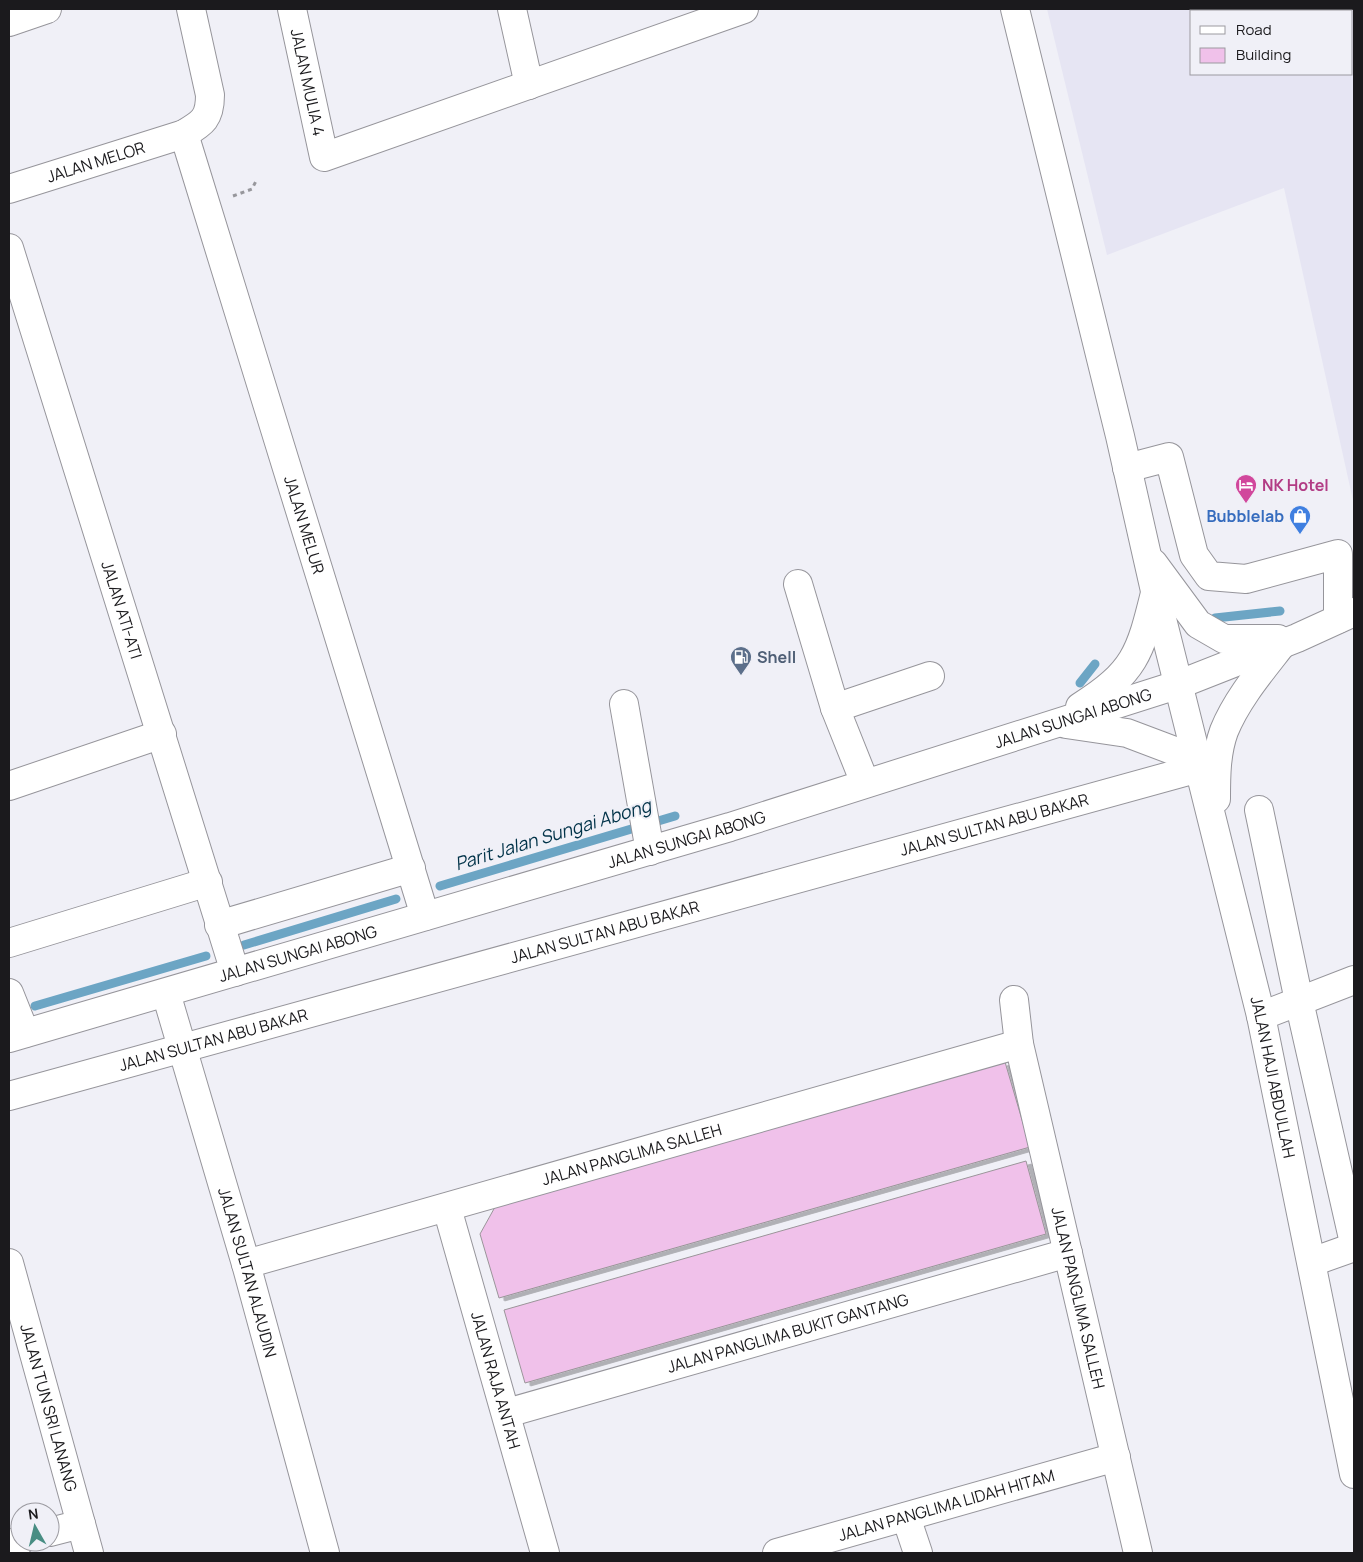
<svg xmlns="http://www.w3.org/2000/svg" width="1363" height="1562" viewBox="0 0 1363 1562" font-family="Manrope,sans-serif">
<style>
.built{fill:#e6e5f3;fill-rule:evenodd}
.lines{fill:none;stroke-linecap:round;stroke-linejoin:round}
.stream{stroke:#6ca5c4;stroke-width:9}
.building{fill:#f0c1ea;stroke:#9a9599;filter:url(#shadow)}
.minor-casing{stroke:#96959b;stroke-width:30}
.path{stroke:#97979c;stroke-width:3;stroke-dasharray:4 4;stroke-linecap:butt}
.minor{stroke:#fff;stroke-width:28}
.labels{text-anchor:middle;stroke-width:4;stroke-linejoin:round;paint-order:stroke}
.street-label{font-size:16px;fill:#1b1a1d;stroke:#f0f0f7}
.hotel-label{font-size:16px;font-weight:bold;fill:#b23c85;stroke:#f0f0f7;text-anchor:start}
.shop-label{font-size:16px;font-weight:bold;fill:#366cbe;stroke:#f0f0f7;text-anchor:end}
.service-label{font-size:16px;font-weight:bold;fill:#4e5e75;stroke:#f0f0f7;text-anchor:start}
.water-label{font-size:18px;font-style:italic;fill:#003248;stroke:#f0f0f7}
</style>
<defs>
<filter id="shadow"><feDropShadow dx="5.5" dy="3" stdDeviation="0" flood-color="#0004"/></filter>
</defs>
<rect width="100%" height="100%" fill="#f0f0f7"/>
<path class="built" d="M1047,9H1354V505L1284,188L1107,255ZM1192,11H1352V74H1192Z"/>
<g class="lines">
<g class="stream">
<polyline points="1215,618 1280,611"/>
<polyline points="1080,683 1095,664"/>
<polyline points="440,886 675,816"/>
<polyline points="244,945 396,899"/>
<polyline points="35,1006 206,956"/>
</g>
</g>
<g class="building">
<polygon points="1005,1062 1030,1147 499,1298 480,1234 495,1207"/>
<polygon points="1026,1161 1046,1234 525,1383 504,1310"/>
</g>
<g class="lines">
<g class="minor-casing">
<g id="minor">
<path id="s1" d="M292,9L324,157L744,9"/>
<polyline points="512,9 529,85"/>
<path id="s2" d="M1015,9L1120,436L1155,591L1261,1016L1354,1474"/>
<polyline points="9,22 47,9"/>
<path id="s3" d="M184,134L425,916"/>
<path id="s4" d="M9,189L184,134C203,123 210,118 210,95L191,9"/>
<path id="s5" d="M9,248L235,972"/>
<polyline points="1127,468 1169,457 1194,555 1209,576 1246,579 1338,554 1338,619"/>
<polyline points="1153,563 1198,624 1224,639 1278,639"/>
<polyline points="798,584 835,708 865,783"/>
<polyline points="624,704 650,851"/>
<path d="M1080,707C1135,672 1140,654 1155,593"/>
<polyline points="835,708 930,676"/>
<polyline points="1066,724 1127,733 1196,759"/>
<polyline points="9,786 162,734"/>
<path d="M1216,799C1216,777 1216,753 1224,731C1237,699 1261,671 1282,644"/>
<polyline points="1259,810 1299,1001 1354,1243"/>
<polyline points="219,925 411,868"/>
<polyline points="9,943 208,882"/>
<polyline points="9,993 25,1033"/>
<path id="s6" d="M166,993L246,1264L325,1553"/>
<path id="s7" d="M1014,1000L1019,1044L1138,1553"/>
<polyline points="1261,1016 1354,980"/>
<path id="s8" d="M9,1038L730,827L1180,684L1297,638L1354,612"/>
<path id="s9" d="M9,1096L1199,768"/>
<path id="s10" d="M447,1208L545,1553"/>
<polyline points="1312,1262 1354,1247"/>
<path id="s11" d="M9,1263L89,1553"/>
<path id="s12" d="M246,1264L1019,1044"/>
<path id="s13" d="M507,1413L1068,1253"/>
<polyline points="906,1517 918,1553"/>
<polyline points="50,1532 81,1524"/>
<polyline points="9,1544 20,1541"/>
<path id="s14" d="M777,1553L1116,1457"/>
</g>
</g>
<polyline class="path" points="233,196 252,189 256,181"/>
<use href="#minor" class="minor"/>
</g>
<defs>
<g id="hotel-pin" transform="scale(1.125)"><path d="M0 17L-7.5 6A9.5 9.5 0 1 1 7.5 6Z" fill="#d1479c" stroke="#f0f0f7"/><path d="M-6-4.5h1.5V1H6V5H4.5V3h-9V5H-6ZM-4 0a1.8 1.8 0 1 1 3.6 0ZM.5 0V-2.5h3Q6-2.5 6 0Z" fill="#fff"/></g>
<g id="shop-pin" transform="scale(1.125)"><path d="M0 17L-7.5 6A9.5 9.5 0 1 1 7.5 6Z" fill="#3f7fe0" stroke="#f0f0f7"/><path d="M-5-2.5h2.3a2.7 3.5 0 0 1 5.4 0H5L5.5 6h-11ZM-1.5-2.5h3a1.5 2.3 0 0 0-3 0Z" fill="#fff"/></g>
<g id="fuel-pin" transform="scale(1.125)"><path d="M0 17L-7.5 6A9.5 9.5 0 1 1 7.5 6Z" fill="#5c6f8a" stroke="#f0f0f7"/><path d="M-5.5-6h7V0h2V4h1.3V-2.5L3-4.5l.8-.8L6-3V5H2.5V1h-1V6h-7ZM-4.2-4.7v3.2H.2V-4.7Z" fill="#fff"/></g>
</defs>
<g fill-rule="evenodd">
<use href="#hotel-pin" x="1246" y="485"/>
<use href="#shop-pin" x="1300" y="516"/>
<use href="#fuel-pin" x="741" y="657"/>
</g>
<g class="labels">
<g class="street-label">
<text dy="6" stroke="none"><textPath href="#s1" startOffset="75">JALAN MULIA 4</textPath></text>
<text dy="6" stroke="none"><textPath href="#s4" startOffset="91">JALAN MELOR</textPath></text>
<text dy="6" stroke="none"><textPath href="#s3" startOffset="409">JALAN MELUR</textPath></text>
<text dy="6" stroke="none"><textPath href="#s5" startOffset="379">JALAN ATI-ATI</textPath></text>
<text dy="6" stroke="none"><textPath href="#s8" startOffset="1111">JALAN SUNGAI ABONG</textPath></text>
<text dy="6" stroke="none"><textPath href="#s9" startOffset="1022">JALAN SULTAN ABU BAKAR</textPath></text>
<text dy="6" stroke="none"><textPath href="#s8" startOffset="706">JALAN SUNGAI ABONG</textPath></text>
<text dy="6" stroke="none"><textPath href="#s9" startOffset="618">JALAN SULTAN ABU BAKAR</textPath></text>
<text dy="6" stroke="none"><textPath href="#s8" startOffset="301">JALAN SUNGAI ABONG</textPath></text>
<text dy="6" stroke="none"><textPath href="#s9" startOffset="212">JALAN SULTAN ABU BAKAR</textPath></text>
<text dy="6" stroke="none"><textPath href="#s2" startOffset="1099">JALAN HAJI ABDULLAH</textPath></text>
<text dy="6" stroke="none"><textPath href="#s12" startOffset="401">JALAN PANGLIMA SALLEH</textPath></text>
<text dy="6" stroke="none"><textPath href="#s6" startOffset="291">JALAN SULTAN ALAUDIN</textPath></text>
<text dy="6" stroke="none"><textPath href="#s7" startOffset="305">JALAN PANGLIMA SALLEH</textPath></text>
<text dy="6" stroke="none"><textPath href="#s13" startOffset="292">JALAN PANGLIMA BUKIT GANTANG</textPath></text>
<text dy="6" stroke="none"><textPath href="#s10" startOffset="179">JALAN RAJA ANTAH</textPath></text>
<text dy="6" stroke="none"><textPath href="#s11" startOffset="150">JALAN TUN SRI LANANG</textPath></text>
<text dy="6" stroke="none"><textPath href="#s14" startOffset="176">JALAN PANGLIMA LIDAH HITAM</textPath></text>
</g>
<g class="hotel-label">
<text x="1262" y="491">NK Hotel</text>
</g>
<g class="shop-label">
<text x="1284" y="522">Bubblelab</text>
</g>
<g class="service-label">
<text x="757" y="663">Shell</text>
</g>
<g class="water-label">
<text transform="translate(553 835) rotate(-17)" y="6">Parit Jalan Sungai Abong</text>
</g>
</g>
<rect width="1363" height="1562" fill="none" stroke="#1b1a1d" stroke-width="20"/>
<rect x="1190" y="10" width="162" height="65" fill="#f0f0f7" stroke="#9b9aa0"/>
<rect x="1200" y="26" width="25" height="8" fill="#ffffff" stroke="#9b9aa0"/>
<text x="1236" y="35" font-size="15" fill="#1b1a1d">Road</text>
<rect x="1200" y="48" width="25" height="15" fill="#f0c1ea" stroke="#9b9aa0"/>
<text x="1236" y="60" font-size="15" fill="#1b1a1d">Building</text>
<g transform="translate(35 1527) rotate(352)"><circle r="24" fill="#f0f0f7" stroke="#9b9aa0"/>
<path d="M0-4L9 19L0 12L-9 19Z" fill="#488d83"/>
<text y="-8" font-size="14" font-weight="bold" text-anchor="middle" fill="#1b1a1d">N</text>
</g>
</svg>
